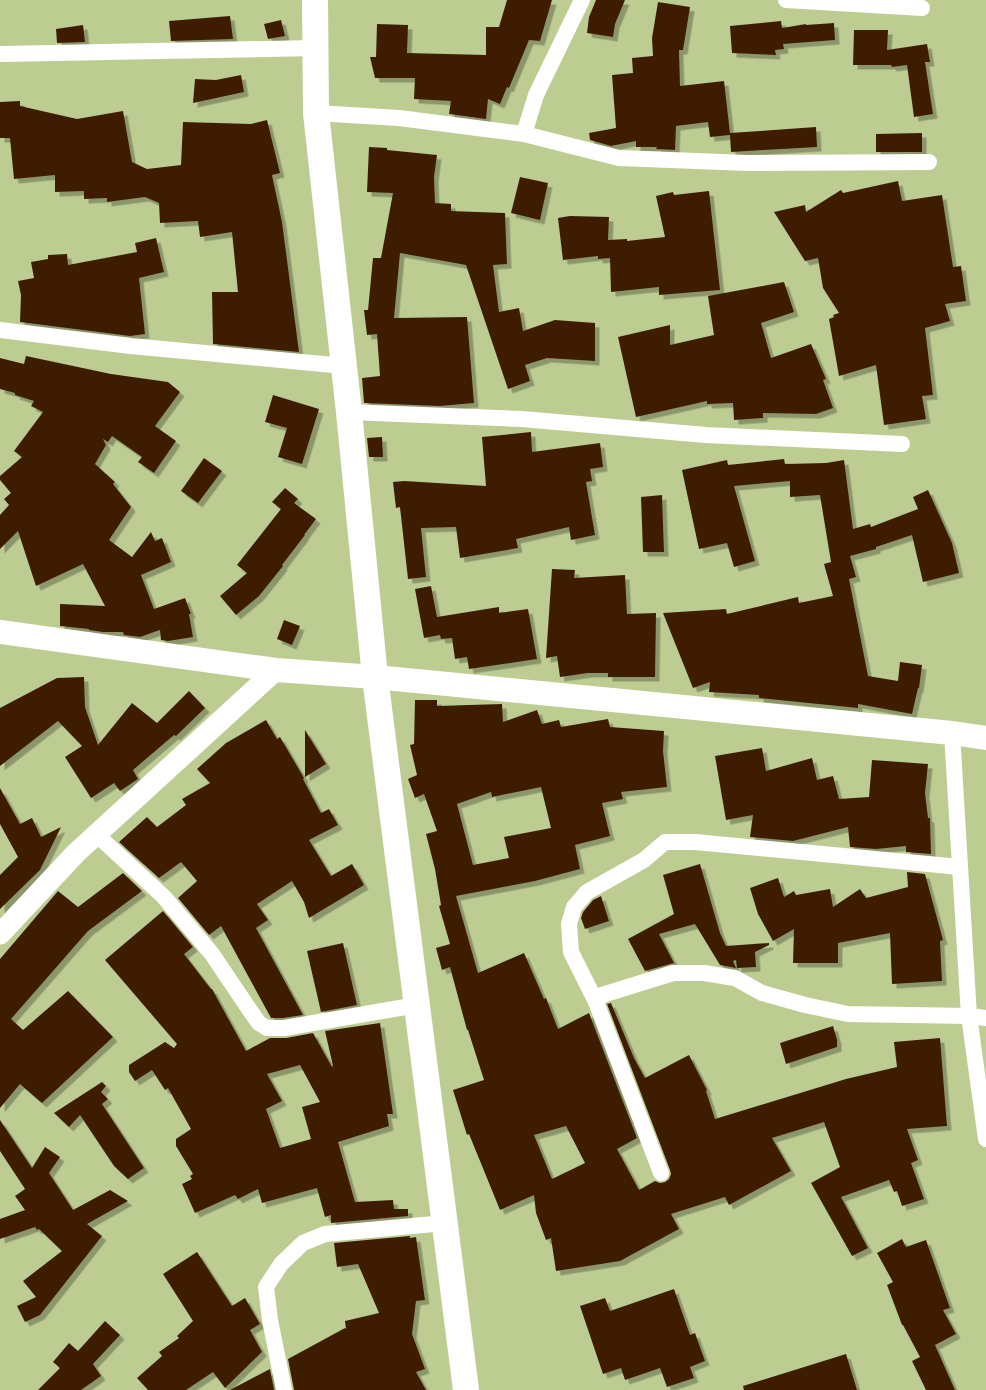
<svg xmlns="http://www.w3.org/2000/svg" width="986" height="1390" viewBox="0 0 986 1390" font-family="'IBM Plex Serif',serif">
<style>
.building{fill:#3e1f00;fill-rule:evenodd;filter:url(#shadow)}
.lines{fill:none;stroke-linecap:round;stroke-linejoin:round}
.minor{stroke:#fff;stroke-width:16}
.tertiary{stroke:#fff;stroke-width:21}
.secondary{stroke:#fff;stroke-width:24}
.primary{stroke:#fff;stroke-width:26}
</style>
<defs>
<filter id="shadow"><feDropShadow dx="4.5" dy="4.5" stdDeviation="0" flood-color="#0004"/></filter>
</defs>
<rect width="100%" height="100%" fill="#bdcd92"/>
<g class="building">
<polygon points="507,0 552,0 540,41 529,40 509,88 507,87 500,104 488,99 486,119 449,114 451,101 414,99 415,78 375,78 370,57 376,57 377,24 408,25 407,53 486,55 486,27 499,27"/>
<polygon points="596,0 625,0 615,24 613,37 587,33 589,17"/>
<polygon points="658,2 690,7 683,50 679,50 680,86 724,81 730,133 816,127 817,147 731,152 730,135 710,137 708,122 676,126 675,150 656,149 657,147 636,147 636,141 611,146 590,140 589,133 616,128 612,75 633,73 632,58 653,56 652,38"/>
<polygon points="230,16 233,39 171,41 169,21"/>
<polygon points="281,20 285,36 268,39 264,24"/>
<polygon points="781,21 782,28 806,24 806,25 834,23 835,40 783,44 784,49 775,50 776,55 732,53 730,26"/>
<polygon points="83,25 85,42 57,43 56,29"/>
<polygon points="854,30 888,30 887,50 927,44 930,62 925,62 933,114 914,117 907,65 892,67 891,65 853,65"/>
<polygon points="241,75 244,92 193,103 195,79 216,80"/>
<polygon points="20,101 20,106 77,119 123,111 132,162 147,169 181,165 183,122 251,124 267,120 280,173 272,175 282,222 299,352 213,344 212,292 238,292 232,232 200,237 198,221 160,223 159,203 145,197 107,202 107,198 84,199 84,191 55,192 55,175 14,179 10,138 0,138 0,102"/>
<polygon points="922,133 922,152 876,152 876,134"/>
<polygon points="369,147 387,148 387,150 437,155 434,177 435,203 451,204 451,211 505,213 507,264 493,265 499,312 519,308 523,331 555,320 595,323 595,361 547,358 525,365 530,381 508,389 466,265 400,253 394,318 467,317 474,403 440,406 364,403 362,378 380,376 377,334 367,335 364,310 368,310 373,258 381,258 393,193 367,192"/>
<polygon points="520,177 548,183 540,220 511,213"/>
<polygon points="898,181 902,201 942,195 953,267 961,266 966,301 945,304 950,321 925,328 933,395 922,396 926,419 884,425 876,365 839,376 829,319 834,317 833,315 839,313 823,288 818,258 805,261 774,212 805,205 806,212 841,190 843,193"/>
<polygon points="709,191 720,290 659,295 659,287 611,292 610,258 598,259 598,256 563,260 558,218 570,216 609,217 608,240 627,239 627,241 665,237 656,196 673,192 674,195"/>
<polygon points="156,238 164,272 139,278 145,334 130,336 20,322 21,295 18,281 34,278 31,262 48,259 48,255 67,254 68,265 137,252 135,243"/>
<polygon points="784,282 794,312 761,323 771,358 811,344 826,379 823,380 833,408 816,414 763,413 763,418 734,420 733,403 707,404 707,401 636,417 618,337 670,325 670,345 714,335 708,296"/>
<polygon points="26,356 111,374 168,382 180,392 155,426 176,441 154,473 138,462 142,457 112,436 108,442 103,439 106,445 95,464 115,482 113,484 131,507 109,540 132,557 151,532 155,541 162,538 171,562 141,575 154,609 185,598 191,614 189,614 193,637 168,641 161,640 160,630 140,637 124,635 123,632 103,632 89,630 89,629 60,626 60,604 105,606 83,564 36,586 18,531 0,549 0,515 9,505 4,499 11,493 0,480 0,476 22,457 14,451 43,412 31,406 34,401 15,395 15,393 0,389 0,358 24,364"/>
<polygon points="273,395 319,409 302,464 278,457 287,428 265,422"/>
<polygon points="531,432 532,452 600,443 603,467 590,469 592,481 586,482 595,535 571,540 569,527 516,539 518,548 460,558 456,527 421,528 426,577 408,579 400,507 396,508 393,482 404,481 486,486 482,437"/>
<polygon points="382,437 383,457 369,457 367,438"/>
<polygon points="204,458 222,471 198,503 181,491"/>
<polygon points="784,459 785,464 826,463 844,460 853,529 870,524 871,527 918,509 913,497 928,490 952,543 959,573 923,582 912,535 876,547 876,549 850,556 856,577 849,579 868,676 898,681 900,662 922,665 919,688 918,688 912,714 858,704 858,708 759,698 759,695 709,692 710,682 693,688 663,613 726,609 727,614 798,597 799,603 833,596 824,564 831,562 820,495 790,497 790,481 734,486 755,561 734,567 727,543 699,549 682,470 727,460 728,465"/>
<polygon points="285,488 298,499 294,503 316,519 304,535 305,535 282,565 283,566 259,596 236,615 220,596 247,573 237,565 281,509 272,502"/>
<polygon points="662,495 664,552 643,552 641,497"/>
<polygon points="552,569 575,570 574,578 625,575 627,614 656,613 655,677 608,677 608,673 588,673 560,677 557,656 546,658"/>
<polygon points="431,586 437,617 499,607 499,613 528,609 537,659 469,669 467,657 455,659 452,638 441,639 440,635 424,638 415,589"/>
<polygon points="284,620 300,626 292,645 277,639"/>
<polygon points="84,677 85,707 98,745 132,703 157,723 189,691 205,708 176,736 174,735 133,770 138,779 120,791 114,783 91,798 65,757 82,746 58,721 0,766 0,708 57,678"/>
<path d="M415,700H437V706L502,704L503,722L537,710L542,724L559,720L561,727L608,719L610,727L664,731L663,751L667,787L621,792L623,799L602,803L610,836L575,845L580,869L535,881L456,896L478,973L524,953L544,999L546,998L558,1029L589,1013L637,1138L617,1149L639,1190L655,1181L660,1183L665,1182L669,1179L671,1174L670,1170L607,1004L611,1003L634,1058L645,1078L689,1055L707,1090L706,1091L715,1119L846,1079L897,1067L894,1042L940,1038L947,1126L907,1129L918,1160L911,1163L924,1199L902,1206L897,1191L894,1192L889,1180L841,1197L868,1248L852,1256L811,1183L840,1167L824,1122L772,1138L791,1171L729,1205L725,1197L671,1214L679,1229L620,1261L556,1271L551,1238L546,1240L536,1213L534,1195L500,1210L469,1134L467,1135L453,1090L484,1080L468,1030H467L450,967L442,970L436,948L450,944L439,906L441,905L435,869L426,834L437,831L424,794L415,798L408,779L417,775L410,745L414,744ZM541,787L551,828L504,837L509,858L473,865L457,804L491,792L492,797ZM566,1126L585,1163L552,1179L534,1135Z"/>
<polygon points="266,720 277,739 280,737 304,778 303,779 321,813 329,809 338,825 309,840 331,876 352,864 364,885 309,918 304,902 292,881 257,904 268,920 256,928 303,1015 283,1018 271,1018 221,926 209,935 178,898 197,881 181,862 159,878 119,842 147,817 157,827 186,805 182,799 210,783 197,769 226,743"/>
<polygon points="305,730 326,764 305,777"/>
<polygon points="762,748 766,771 812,758 817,780 833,776 839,799 869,797 872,760 928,764 925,793 928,818 930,818 931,854 906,852 906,846 876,849 850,847 848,827 793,841 750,837 753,815 726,820 715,756"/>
<polygon points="0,788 20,824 32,818 41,837 61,827 40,870 0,909 0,875 18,857 0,824"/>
<polygon points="700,864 720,933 726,946 769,943 769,945 755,952 756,967 737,968 736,960 733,961 736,968 720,965 695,924 659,934 674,963 645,971 628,939 674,914 663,875"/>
<polygon points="907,872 925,874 943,940 940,941 942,981 892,984 890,933 838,943 838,963 793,963 794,929 773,941 758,914 750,888 778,878 784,897 794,891 796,895 830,889 833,907 860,889 866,898 908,887"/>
<polygon points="123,873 142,891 88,931 11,1019 23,1030 68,991 113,1037 42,1103 20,1084 0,1108 0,959 58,891 78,907"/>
<polygon points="601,896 609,921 585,929 581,918 583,912 593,900"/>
<path d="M163,911L193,947L184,954L211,989H212L246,1051L270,1038H286L313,1033L332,1067L333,1066L325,1031L380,1023L393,1114H387L389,1126L338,1142L355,1202L393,1200L394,1209H408V1216L331,1223V1215L325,1217L317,1188L262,1203L258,1189L238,1199L235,1195L195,1213L182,1184L192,1179L190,1176L193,1174L176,1146V1139L191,1129L168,1088L165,1090L152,1070L135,1081L129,1072V1065L165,1042L174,1048L177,1044L105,960ZM300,1065L320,1102L302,1107L311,1139L280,1148L266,1109L282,1101L267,1074Z"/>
<polygon points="343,943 357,1005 321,1012 307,951"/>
<polygon points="833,1026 837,1040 837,1047 786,1064 780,1043"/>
<polygon points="102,1082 106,1086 101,1092 108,1099 102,1104 144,1168 128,1179 114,1166 80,1115 69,1127 54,1113"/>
<polygon points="0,1120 32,1168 45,1147 60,1157 49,1173 73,1210 110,1190 128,1201 87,1224 102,1236 40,1315 25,1322 17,1306 36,1297 23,1281 62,1251 39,1229 37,1230 35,1227 0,1239 0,1219 25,1210 15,1196 25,1189 0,1151"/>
<polygon points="410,1236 410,1238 416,1237 425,1300 416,1301 412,1334 425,1369 416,1372 426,1390 294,1390 288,1359 345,1328 346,1329 345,1321 379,1313 358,1264 337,1267 334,1243"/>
<polygon points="902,1239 906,1247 926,1240 950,1308 943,1310 956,1334 935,1345 955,1390 926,1390 912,1361 920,1357 903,1325 902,1325 887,1285 893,1282 877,1253"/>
<polygon points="197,1252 232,1306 245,1298 260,1324 250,1330 262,1352 225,1388 213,1372 186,1390 148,1390 137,1378 162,1356 159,1352 179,1338 177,1336 193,1321 163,1274"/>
<polygon points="674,1289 690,1335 695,1333 705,1361 690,1367 694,1378 667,1387 660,1368 625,1380 621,1368 603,1374 580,1306 605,1298 610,1311"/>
<polygon points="105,1321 120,1335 93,1364 101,1376 81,1390 38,1390 60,1368 53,1362 69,1343 78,1351"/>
<polygon points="846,1354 857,1390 744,1390 743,1386"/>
<polygon points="270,1369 274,1390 230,1390 268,1370"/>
</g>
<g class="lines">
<g class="minor">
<polyline points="786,0 922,8"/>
<polyline points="0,54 315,48"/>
<polyline points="316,113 399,118 524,134 619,158 748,163 929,162"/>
<polyline points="524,134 536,95 582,0"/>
<polyline points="0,330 131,346 344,366"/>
<polyline points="349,412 522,419 706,435 902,444"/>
<polyline points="952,733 969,1016 986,1139"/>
<polyline points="96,834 164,897 212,954 251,1012 259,1023 267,1028 284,1028 417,1005"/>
<polyline points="596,1002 571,952 569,924 574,907 587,892 644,860 665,842 695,842 960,867"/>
<polyline points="661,1173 596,1002 602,995 673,973 704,973 735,978 762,993 805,1005 848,1014 969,1016 986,1018"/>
<polyline points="284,1390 270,1320 266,1287 281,1264 303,1243 325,1234 445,1223"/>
</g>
<polyline class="tertiary" points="0,934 76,853 276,670"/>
<polyline class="secondary" points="0,632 276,670 375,677 952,733 986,738"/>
<polyline class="primary" points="315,0 316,113 349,412 375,677 466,1390"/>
</g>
</svg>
